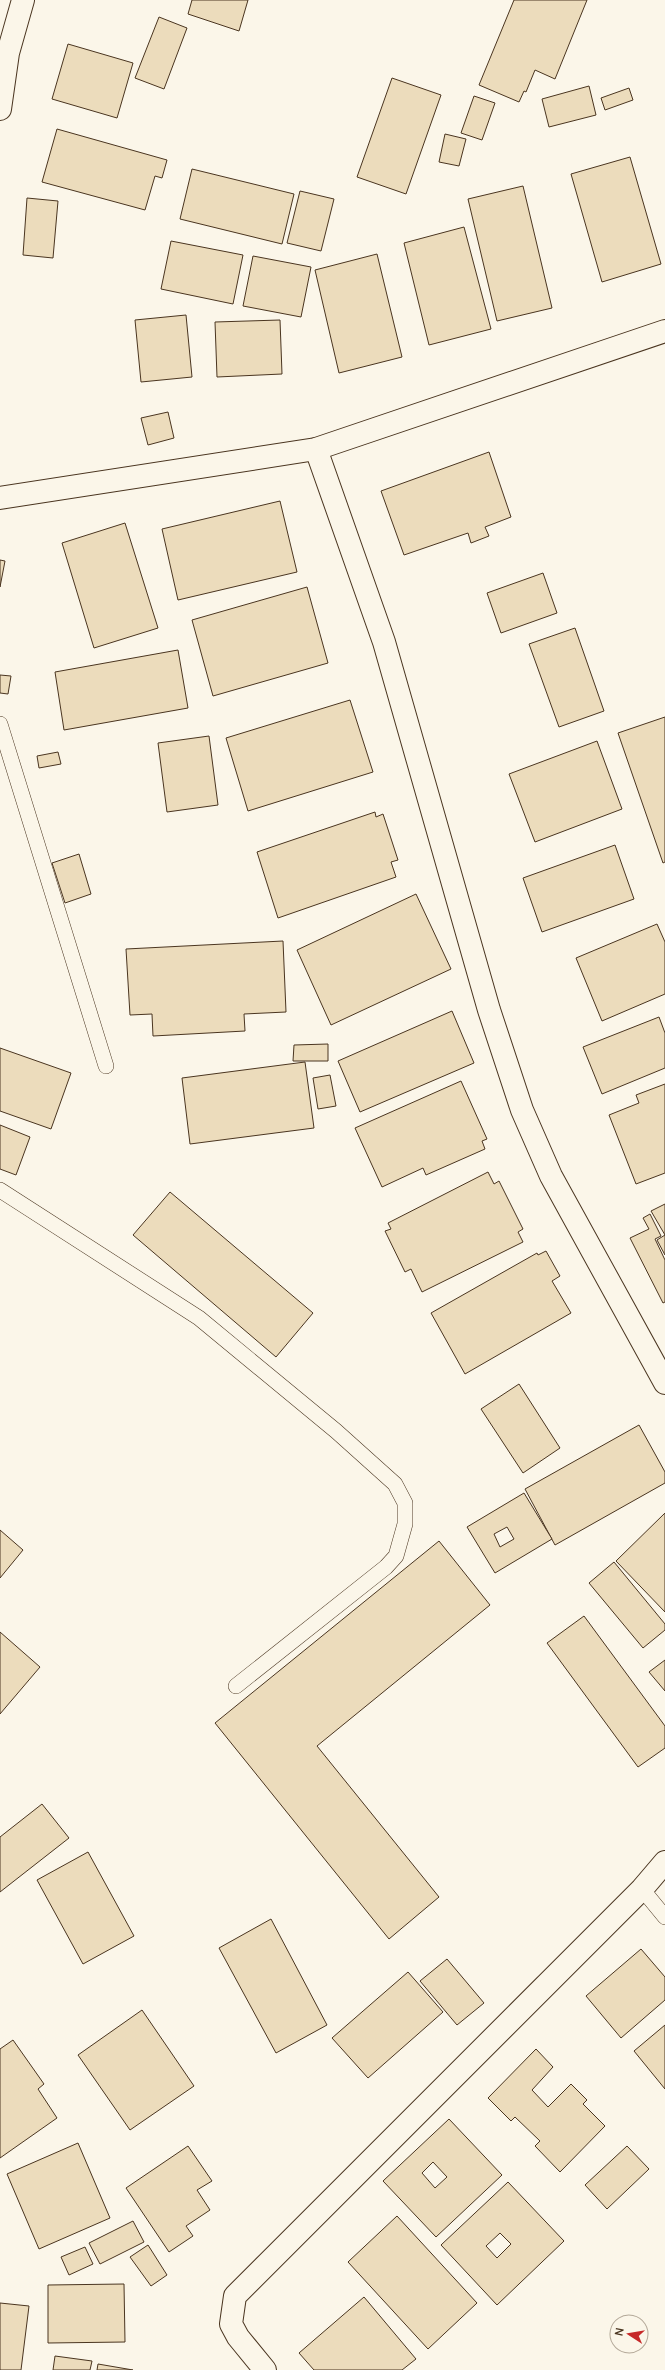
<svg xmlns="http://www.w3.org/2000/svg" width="665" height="2370" viewBox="0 0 665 2370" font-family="Manrope,sans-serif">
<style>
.building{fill:#ecdcbc;stroke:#4a3520;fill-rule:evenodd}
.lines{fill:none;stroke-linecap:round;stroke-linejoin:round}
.service-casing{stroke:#4a3520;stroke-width:16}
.minor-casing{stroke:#4a3520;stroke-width:24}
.secondary-casing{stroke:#4a3520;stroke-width:24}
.service{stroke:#fbf6e9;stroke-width:15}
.minor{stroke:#fbf6e9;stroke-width:22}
.secondary{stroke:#fbf6e9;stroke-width:22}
</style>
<rect width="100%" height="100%" fill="#fbf6e9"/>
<g class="building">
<polygon points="192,0 248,0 239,31 188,14"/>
<polygon points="514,0 587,0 555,79 535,70 526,92 524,91 519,102 479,85"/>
<polygon points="159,17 187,28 164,89 135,78"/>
<polygon points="68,44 133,63 117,118 52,99"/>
<polygon points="392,78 441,95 406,194 357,177"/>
<polygon points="589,86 596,115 549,127 542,99"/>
<polygon points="629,88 633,100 605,110 601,98"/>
<polygon points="474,96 495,103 482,140 461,133"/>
<polygon points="57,129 167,160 162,178 155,176 145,210 42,182"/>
<polygon points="445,134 466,139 459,166 439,162"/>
<polygon points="630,157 661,264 602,282 571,174"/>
<polygon points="192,169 294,194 282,244 180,219"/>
<polygon points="523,186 552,308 497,321 468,199"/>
<polygon points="300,191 334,199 321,251 287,243"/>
<polygon points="27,198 58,201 53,258 23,255"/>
<polygon points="464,227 491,329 429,345 404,243"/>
<polygon points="171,241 243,255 233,304 161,289"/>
<polygon points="377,254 402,357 339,373 315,270"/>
<polygon points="253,256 311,267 301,317 243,306"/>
<polygon points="186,315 192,377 141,382 135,320"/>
<polygon points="280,320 282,374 217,377 215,322"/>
<polygon points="168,412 174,438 148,445 141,418"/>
<polygon points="489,452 511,517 485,527 489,536 471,543 468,533 404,555 381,491"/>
<polygon points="280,501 297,572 178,600 162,529"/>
<polygon points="125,523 158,628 94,648 62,543"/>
<polygon points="0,560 5,561 0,587"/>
<polygon points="543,573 557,613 501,633 487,593"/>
<polygon points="307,587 328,663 213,696 192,620"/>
<polygon points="575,628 604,711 559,727 529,644"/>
<polygon points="178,650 188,708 64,730 55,672"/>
<polygon points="0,675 11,676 8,694 0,693"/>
<polygon points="350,700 373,772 248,811 226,738"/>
<polygon points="665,717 665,862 663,863 618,733"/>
<polygon points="209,736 218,805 167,812 158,743"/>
<polygon points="597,741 622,809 535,842 509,774"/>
<polygon points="58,752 61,764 39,768 37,756"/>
<polygon points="375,812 376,817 383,814 398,860 391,862 396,877 278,918 257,852"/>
<polygon points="615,845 634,899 542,932 523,878"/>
<polygon points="79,854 91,894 65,903 52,863"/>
<polygon points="416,894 451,969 331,1025 297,950"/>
<polygon points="657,924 665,942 665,994 602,1021 576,958"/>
<polygon points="283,941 286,1012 244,1014 245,1031 153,1036 152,1014 130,1015 126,949"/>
<polygon points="452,1011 474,1063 360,1112 338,1061"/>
<polygon points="659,1017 665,1033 665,1068 602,1094 583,1047"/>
<polygon points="328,1044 328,1061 293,1061 294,1045"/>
<polygon points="0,1048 71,1073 51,1129 0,1111"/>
<polygon points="305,1062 314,1128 190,1144 182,1078"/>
<polygon points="330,1075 336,1106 318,1109 313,1078"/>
<polygon points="461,1081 487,1139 482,1141 485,1149 426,1175 423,1168 382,1187 355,1128"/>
<polygon points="665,1084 665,1173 636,1184 609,1115 639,1103 636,1095"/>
<polygon points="0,1125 30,1137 16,1175 0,1169"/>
<polygon points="488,1172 494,1184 499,1181 523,1229 518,1232 523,1242 422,1292 411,1269 405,1272 385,1231 391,1229 388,1223"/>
<polygon points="170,1192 313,1313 276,1357 133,1235"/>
<polygon points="665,1204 665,1235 651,1211"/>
<polygon points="650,1214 661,1236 655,1239 665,1260 665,1302 663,1303 630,1238 649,1229 643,1218"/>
<polygon points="665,1235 665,1255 657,1240"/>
<polygon points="546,1251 560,1276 552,1281 571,1313 465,1374 431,1313 537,1253 538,1255"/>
<polygon points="519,1384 560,1448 523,1473 481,1409"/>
<polygon points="639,1425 665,1472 665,1483 555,1545 525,1489"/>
<path d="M524,1493L552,1539L495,1573L467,1527ZM507,1527L514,1539L500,1547L494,1534Z"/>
<polygon points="665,1513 665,1612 616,1561"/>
<polygon points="0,1530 23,1550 0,1578"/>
<polygon points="439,1541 490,1605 317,1746 439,1897 389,1939 215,1723"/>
<polygon points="614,1562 665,1624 665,1630 643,1648 589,1583"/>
<polygon points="584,1616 665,1726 665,1748 638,1767 547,1643"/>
<polygon points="0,1632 40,1667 0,1714"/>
<polygon points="665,1660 665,1691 649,1672"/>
<polygon points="42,1804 69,1838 0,1892 0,1837"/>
<polygon points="88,1852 134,1936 83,1964 37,1880"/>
<polygon points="271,1919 327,2025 276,2053 219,1948"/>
<polygon points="641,1949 665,1977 665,2000 621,2038 586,1996"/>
<polygon points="447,1959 484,2003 457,2025 420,1981"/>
<polygon points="408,1972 443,2012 368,2078 332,2038"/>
<polygon points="142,2010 194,2086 130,2130 78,2055"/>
<polygon points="665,2025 665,2089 634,2051"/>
<polygon points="13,2040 44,2084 38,2089 57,2118 0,2158 0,2049"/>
<polygon points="536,2049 553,2067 532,2090 548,2107 571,2084 587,2100 583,2104 605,2126 560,2172 535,2146 540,2141 515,2117 511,2121 488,2098"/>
<path d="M449,2119L502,2175L436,2237L383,2181ZM433,2162L447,2177L435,2188L422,2173Z"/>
<polygon points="78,2143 110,2218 39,2249 7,2174"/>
<polygon points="188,2146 212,2181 197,2190 210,2210 186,2226 193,2236 169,2252 126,2188"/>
<polygon points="627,2146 649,2169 607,2209 585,2185"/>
<path d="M508,2182L564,2241L497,2305L441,2245ZM500,2233L511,2244L497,2258L486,2246Z"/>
<polygon points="397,2216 477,2303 428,2349 348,2262"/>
<polygon points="133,2221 144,2242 100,2264 89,2243"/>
<polygon points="148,2245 167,2275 151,2286 130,2257"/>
<polygon points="85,2247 93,2264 69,2275 61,2257"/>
<polygon points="124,2284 125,2342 48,2343 48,2285"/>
<polygon points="364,2297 416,2359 402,2370 314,2370 299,2353"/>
<polygon points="0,2303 29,2306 21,2370 0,2370"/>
<polygon points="55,2356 92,2361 90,2370 53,2370"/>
<polygon points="98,2364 133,2370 97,2370"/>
</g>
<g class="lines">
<g class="service-casing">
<g id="service">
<polyline points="0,724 106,1066"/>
<polyline points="0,1190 199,1318 336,1431 395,1484 405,1503 405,1524 396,1556 386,1567 236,1686"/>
<polyline points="642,1889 665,1917"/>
</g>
</g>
<g class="minor-casing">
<g id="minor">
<polyline points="316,449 384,642 489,1010 522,1110 551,1176 665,1383"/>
<polyline points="0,498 316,449 665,331"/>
<polyline points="265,2370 238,2337 231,2324 235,2296 642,1889 665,1862"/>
</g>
</g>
<g class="secondary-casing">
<polyline id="secondary" points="0,109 8,53 23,0"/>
</g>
<use href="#service" class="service"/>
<use href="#minor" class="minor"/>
<use href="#secondary" class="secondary"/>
</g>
<g transform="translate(629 2334) rotate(282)"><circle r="19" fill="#fbf6e9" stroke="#b4a999"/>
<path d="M0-3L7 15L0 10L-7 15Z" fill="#c62828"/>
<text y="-6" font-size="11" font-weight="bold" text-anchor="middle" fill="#4a3520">N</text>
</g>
</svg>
